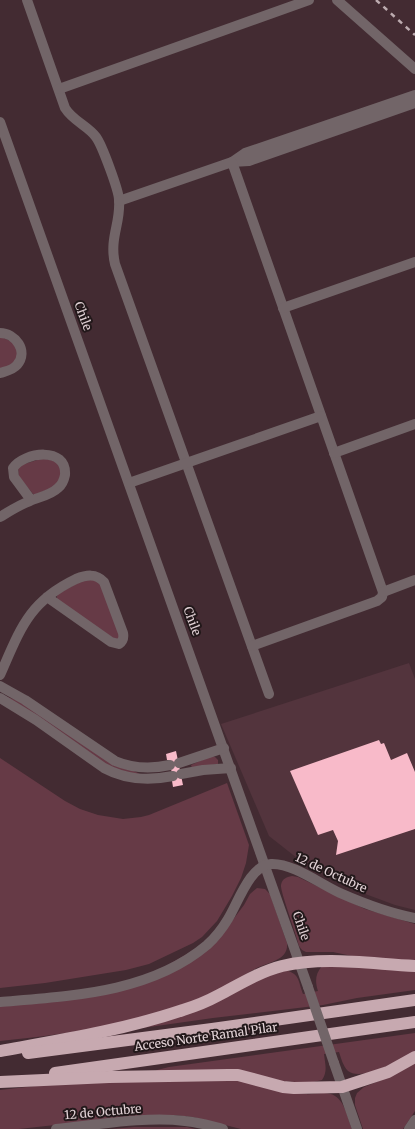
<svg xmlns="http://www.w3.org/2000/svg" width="415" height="1129" viewBox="0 0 415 1129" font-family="Merriweather,serif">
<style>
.built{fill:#53343d}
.green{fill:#663a46}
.building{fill:#f8bac9}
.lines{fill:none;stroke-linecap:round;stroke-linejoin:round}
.minor{stroke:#726568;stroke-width:10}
.highway{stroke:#c7a9b0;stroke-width:12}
.rail{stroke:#bcabaf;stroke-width:2.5;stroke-dasharray:5 5;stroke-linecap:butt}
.minor-bridge{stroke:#726568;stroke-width:10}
.labels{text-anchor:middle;stroke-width:4;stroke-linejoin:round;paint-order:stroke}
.street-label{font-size:12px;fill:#e2d2d6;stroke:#22181a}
</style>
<rect width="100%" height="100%" fill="#432b32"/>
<polygon class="built" points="409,663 415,679 415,910 395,905 368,895 311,869 269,836 221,724"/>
<g class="green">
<polygon points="0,336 16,344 18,361 0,370"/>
<polygon points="44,458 57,462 62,474 56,486 34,495 19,477 18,468 21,465"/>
<polygon points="91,578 100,583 120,634 119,638 116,640 57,600 57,596 58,594 83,580"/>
<polygon points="2,695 19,701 132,770 144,776 115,771"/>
<polygon points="211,756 215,757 218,760 218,764 192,768 191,765"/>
<polygon points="0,758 65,801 80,809 98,815 123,819 141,817 149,815 227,783 249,845 246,863 241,878 232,896 217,921 202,937 193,943 149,964 126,970 45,983 0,988"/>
<path d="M292,876L298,877L365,909L415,924V963L366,959L333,952H306L302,950L299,946C297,936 280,891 281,885C282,879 286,877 292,876Z"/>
<path d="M257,888L265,889L270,894L287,943C289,961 267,962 255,969C242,976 229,985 215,992C148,1022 73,1034 0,1041V1006L128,988L223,933L244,905L250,894Z"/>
<path d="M322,966L415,970V990L357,998L323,1005L213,1018L121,1031L284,970C300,973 298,981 303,994L318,991C315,982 315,974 322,966Z"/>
<path d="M415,1033V1052C402,1059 362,1082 348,1071C343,1066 341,1058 339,1052L324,1054C325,1064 328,1071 322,1080L309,1083L155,1072L157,1070L169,1067Z"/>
<polygon points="415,1063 415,1111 403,1129 363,1129 355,1105 355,1098 357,1093 364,1087 394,1075"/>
<path d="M229,1078C254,1084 279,1091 305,1094C314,1095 327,1090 335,1096C345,1102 348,1119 352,1129H241L193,1117L173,1115L109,1119L19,1129H0V1090L44,1085Z"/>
<polygon points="134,1127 187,1127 195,1129 112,1129"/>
</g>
<g class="building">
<polygon points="379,740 381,744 384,743 391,760 407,753 415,772 415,829 336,855 338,841 333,830 318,835 290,771"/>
<polygon points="176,751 183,785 173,787 172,781 174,781 170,765 169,760 167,760 166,754"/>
</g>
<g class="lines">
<g class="minor">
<path d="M27,0L65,108C73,121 88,126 96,137C102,145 119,191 119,200C121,223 109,238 115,264L269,694"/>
<polyline points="337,0 415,69"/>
<polyline points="59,89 309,0"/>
<polyline points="415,95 245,153 232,162 249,161 415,103"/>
<polyline points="0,122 308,987"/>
<polyline points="119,201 232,162 383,592 382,597 377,601 252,646"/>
<polyline points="283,308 415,262"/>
<path d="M0,333C15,333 29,351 17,365C13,370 6,371 0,373"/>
<polyline points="334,453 415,424"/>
<polyline points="129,483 321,416"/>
<path d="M0,517C10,511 19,505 30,501C39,497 51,495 58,488C62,485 64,480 65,475C67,446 24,452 13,468L14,477L31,500"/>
<polyline points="383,592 415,580"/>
<path d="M0,675C20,630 28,602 76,579C86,575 96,573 104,582L123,633C124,638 123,641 119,644L111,642L47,597"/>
<path d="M0,686L25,700L115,761C134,769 151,769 170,765"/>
<path d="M0,698L36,720L104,768C126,780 148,781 173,776"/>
<polyline points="179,763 224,748"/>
<polyline points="181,774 203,770 231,768"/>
<path d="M0,1002C71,996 150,993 207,945C216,937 222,929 228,919C238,903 250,865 271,864C293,863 320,884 340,893C365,904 389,913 415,918"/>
<polyline points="334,1063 357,1129"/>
<path d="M56,1129C96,1125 146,1116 185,1121C198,1122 211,1126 223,1129"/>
<polyline points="409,1129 415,1120"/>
</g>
<g class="highway">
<path d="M0,1051C61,1040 124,1030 183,1010C196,1006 208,1001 219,995C240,984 259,972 282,966C325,956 371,964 415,966"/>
<polyline points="28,1053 212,1029 415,1000"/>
<polyline points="55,1073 415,1022"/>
<polyline points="0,1082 109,1077 228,1075 238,1075 283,1087 294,1088 342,1087 388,1072 415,1057"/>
</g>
<polyline class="rail" points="376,0 415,35"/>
<polyline class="minor-bridge" points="308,987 334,1063"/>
</g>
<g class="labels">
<g class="street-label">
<text transform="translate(83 316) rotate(70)" y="4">Chile</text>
<text transform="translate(192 621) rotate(70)" y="4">Chile</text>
<text transform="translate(331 873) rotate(25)" y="4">12 de Octubre</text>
<text transform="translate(301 926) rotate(71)" y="4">Chile</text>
<text transform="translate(206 1037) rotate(-8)" y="4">Acceso Norte Ramal Pilar</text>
<text transform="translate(103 1112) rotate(-5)" y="4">12 de Octubre</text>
</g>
</g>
</svg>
